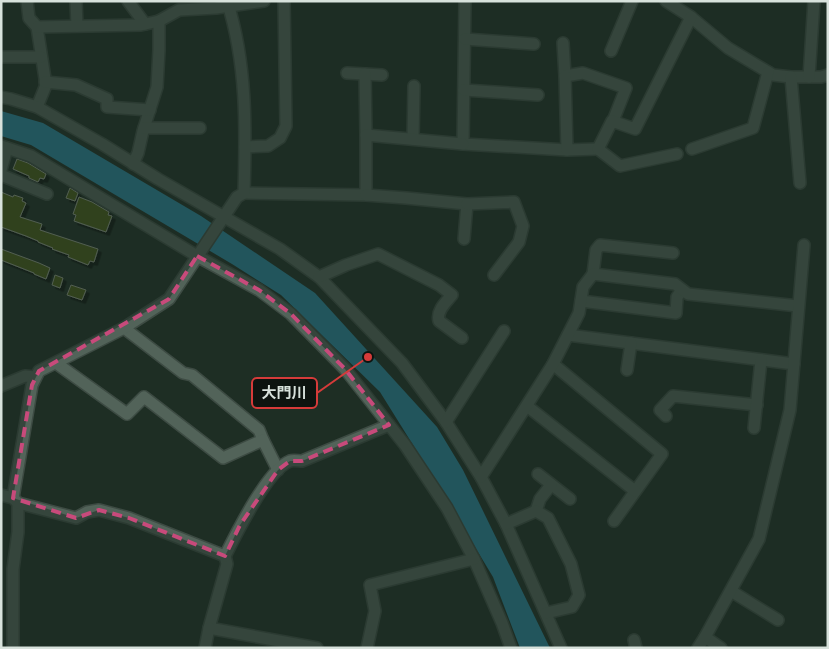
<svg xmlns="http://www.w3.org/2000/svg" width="829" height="649" viewBox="0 0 829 649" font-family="Roboto,'Noto Sans JP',sans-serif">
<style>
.water{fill:#2885a0}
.building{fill:#465a18;stroke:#929987;filter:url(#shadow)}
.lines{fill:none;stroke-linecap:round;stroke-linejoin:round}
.street-casing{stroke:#3d4b43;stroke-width:14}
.street{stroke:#526359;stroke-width:11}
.marked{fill:none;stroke:#c84a7b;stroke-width:4;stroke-dasharray:10 6;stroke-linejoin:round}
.leader{fill:none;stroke:#d63b3a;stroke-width:2}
.callout-dot{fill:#d63b3a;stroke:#0d1410;stroke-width:2}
.callout{fill:#0d1410;stroke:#d63b3a;stroke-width:2}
.callout-label{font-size:15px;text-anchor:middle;font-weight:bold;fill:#d8e2dc}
</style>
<defs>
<filter id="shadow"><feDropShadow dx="3.5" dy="3.5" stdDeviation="0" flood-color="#0009"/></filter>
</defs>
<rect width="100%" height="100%" fill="#1e2e24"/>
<polygon class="water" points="1,111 43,123 201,216 315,293 437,427 463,470 550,648 520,648 493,577 428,469 380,392 281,295 232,264 31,145 1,136"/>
<g class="building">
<polygon points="17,159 28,163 46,174 44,179 40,178 38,182 29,178 29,176 13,169"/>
<polygon points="70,188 78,193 75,201 66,198"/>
<polygon points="1,192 13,197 14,195 23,198 22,201 26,203 20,217 42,224 40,230 98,249 94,262 90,261 88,265 68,257 69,255 52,249 53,248 38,242 38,241 26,236 1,227"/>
<polygon points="79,197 92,202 109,212 108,215 112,216 106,232 74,221 76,215 73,214"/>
<polygon points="1,249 39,263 50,268 46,279 34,274 34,273 1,260"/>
<polygon points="55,275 63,278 60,288 52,285"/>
<polygon points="71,285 86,290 82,300 67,295"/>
</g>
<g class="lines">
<g class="street-casing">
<g id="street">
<polyline points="27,1 29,18 37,27 46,85 37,107"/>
<polyline points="76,1 77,26"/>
<polyline points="128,1 145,24"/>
<polyline points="465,1 463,144 567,150"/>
<polyline points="666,1 691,17 728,48 773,75 791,77 821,77 828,75"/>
<polyline points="159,21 179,10 216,8 264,1"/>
<polyline points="37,27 141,25 159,21 159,50 157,87 143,131 138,153 133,164"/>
<polyline points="465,39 534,44"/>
<polyline points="563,43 565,76 583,73 626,88 613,121"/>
<polyline points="611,51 632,1"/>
<polyline points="1,57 41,57"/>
<polyline points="347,73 382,75"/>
<polyline points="365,74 366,135"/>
<polyline points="565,76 567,150 598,149"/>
<polyline points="791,77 800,183"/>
<polyline points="809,77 814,1"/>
<polyline points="45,82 76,85 107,99 107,107 150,110"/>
<polyline points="464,90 538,95"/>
<polyline points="1,97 11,99 37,107 102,144 158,179 280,249 319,277 402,363 446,422 481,477 506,524 561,648"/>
<polyline points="144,128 200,128"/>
<polyline points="413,139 414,86"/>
<polyline points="1,146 31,156 197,256 259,290 291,314 345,369 405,445 447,508 474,559 502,623 511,648"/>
<polyline points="245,147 268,146 280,138 286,126 284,1"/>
<polyline points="692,149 753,128 768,72"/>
<polyline points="677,154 620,166 598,149 612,121 635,129 691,17"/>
<polyline points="1,170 7,148"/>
<polyline points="1,175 47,194"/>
<polyline points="244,193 366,195 366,135 463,144"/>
<polyline points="366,195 406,198 467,204 464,239"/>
<polyline points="467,204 514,202 523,226 519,242 494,275"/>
<polyline points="593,274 596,250 600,245 673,253"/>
<path d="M319,277L346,265L378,254L439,285L452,295C446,302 436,311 439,321L462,338"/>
<polyline points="581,301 676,313 677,297 682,290"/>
<polyline points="124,328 183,373 192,375 259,430 263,440"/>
<polyline points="568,335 794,364"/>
<polyline points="56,363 127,414 144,397 223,458 263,440 278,470"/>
<polyline points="553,364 662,454 614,521"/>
<polyline points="627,370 631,343"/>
<polyline points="1,386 25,376 35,377"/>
<polyline points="527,406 635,491"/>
<polyline points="666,416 660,410 673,396 757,405"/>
<polyline points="446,422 504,331"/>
<polyline points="754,428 761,360"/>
<polyline points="538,474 570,499"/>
<polyline points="481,477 553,364 579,313 583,287 593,274 675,284 688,294 798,306"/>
<polyline points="1,495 13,498 18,503 18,532 13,569 13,648"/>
<path d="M13,498L32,385L39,371L124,328L169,299L237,197L244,193C246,129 247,63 227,1"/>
<polyline points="18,503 76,518 87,512 99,510 129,518 225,556 227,564 209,628 317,648"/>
<polyline points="536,511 540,499 551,485"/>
<polyline points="506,524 536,511 548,518 571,564 579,595 572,607 546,613"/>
<path d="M225,556C236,534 268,469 290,461C293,460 299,461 302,461L389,425"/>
<polyline points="731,591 778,620"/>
<polyline points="705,637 721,648"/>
<polyline points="634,640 636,648"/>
<polyline points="205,648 209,628"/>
<polyline points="367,648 375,611 370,585 474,559"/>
<polyline points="698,648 705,637 759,539 790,410 804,245"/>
</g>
</g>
<use href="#street" class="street"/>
</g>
<path d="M0 0H829V649H0ZM197,256L259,290L291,314L345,369L389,425L302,461H290L278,470L240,525L225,556L129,518L99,510L76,518L13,498L32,385L39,371L169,299Z" fill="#1e2e24" fill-opacity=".55" fill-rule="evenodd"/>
<path class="marked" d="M197,256L259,290L291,314L345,369L389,425L302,461H290L278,470L240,525L225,556L129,518L99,510L76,518L13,498L32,385L39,371L169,299Z"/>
<path class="leader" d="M368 357L317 393"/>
<circle class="callout-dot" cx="368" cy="357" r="5"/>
<rect class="callout" x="252" y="378" width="65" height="30" rx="5"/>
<g class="callout-label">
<text x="284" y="398">大門川</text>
</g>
<rect width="829" height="649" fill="none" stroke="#d8e2dc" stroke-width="5"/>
</svg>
